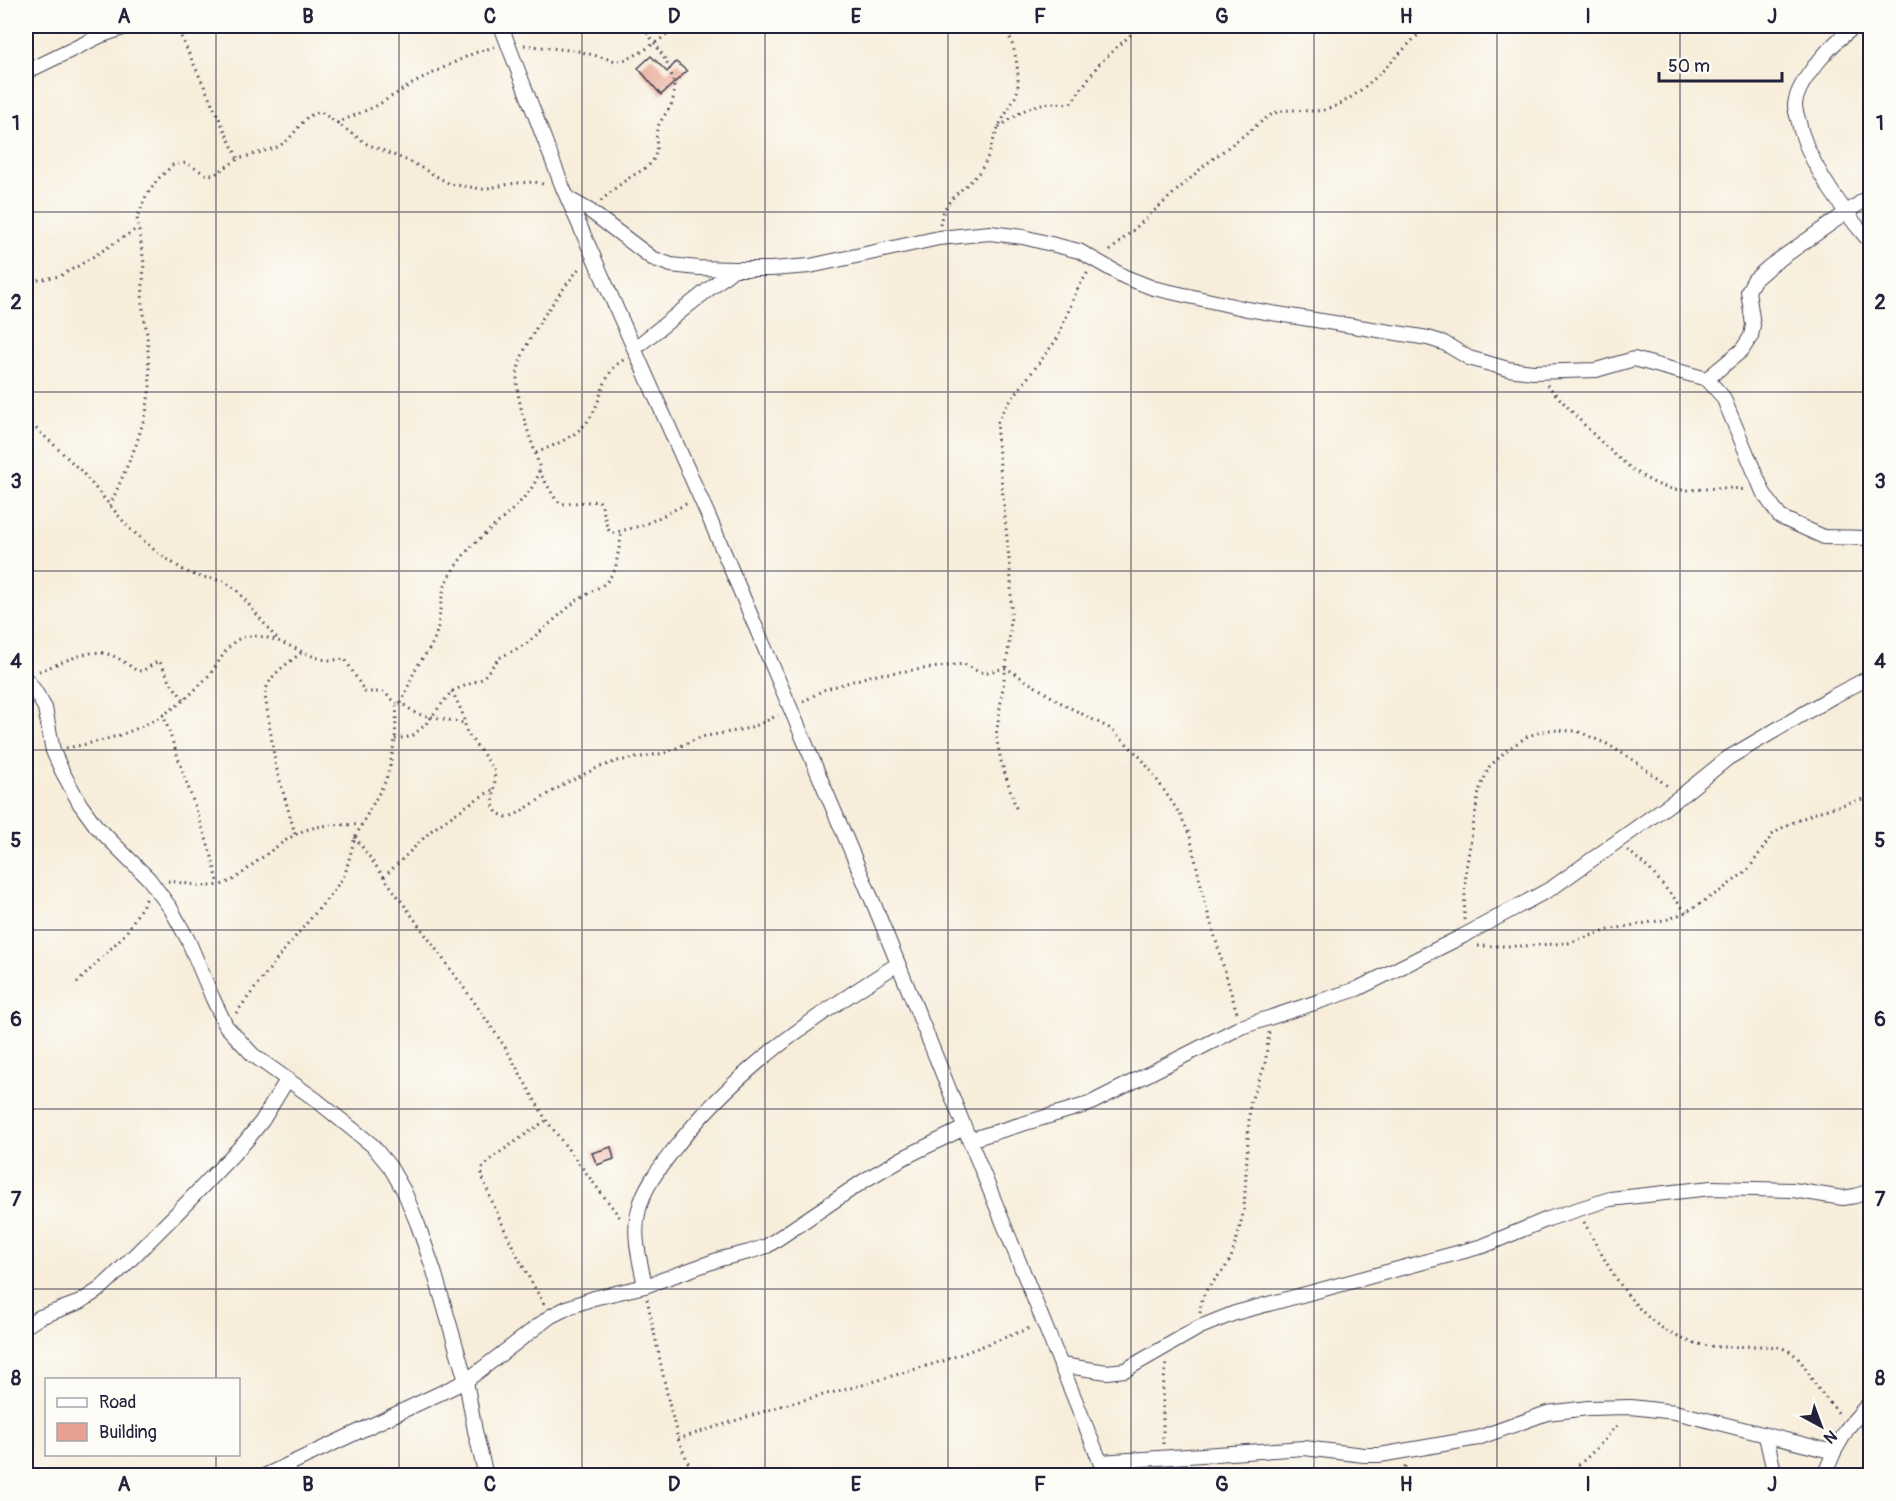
<svg xmlns="http://www.w3.org/2000/svg" width="1896" height="1501" viewBox="0 0 1896 1501" font-family="Pangolin,sans-serif">
<style>
.building{fill:#e8a190}
.lines{fill:none;stroke-linecap:round;stroke-linejoin:round}
.minor-casing{stroke:#424053;stroke-width:16}
.path{stroke:#424053;stroke-width:3;stroke-dasharray:1.5 4.5;stroke-linecap:butt}
.minor{stroke:#fff;stroke-width:14}
.grid{fill:none;stroke:#22223b;stroke-width:1.5;stroke-opacity:0.55}
.neatline{fill:none;stroke:#22223b;stroke-width:2}
.grid-label{font-size:20px;text-anchor:middle;font-weight:bold;fill:#22223b}
</style>
<rect width="100%" height="100%" fill="#fdfcf7"/>
<filter id="ink" filterUnits="userSpaceOnUse"><feTurbulence type="fractalNoise" baseFrequency=".0167" numOctaves="2"/><feDisplacementMap in="SourceGraphic" scale="12" xChannelSelector="R" yChannelSelector="G"/><feConvolveMatrix kernelMatrix="1 2 1 2 8 2 1 2 1" color-interpolation-filters="sRGB"/></filter>
<filter id="wash" filterUnits="userSpaceOnUse"><feTurbulence type="fractalNoise" baseFrequency=".008" numOctaves="4" result="noise"/><feDisplacementMap in="SourceGraphic" scale="24" xChannelSelector="R" yChannelSelector="G"/><feGaussianBlur stdDeviation="1.35" result="paint"/><feColorMatrix in="noise" values="0 0 0 0 0 0 0 0 0 0 0 0 0 0 0 0 0 1.4 0 .05"/><feComposite in="paint" operator="in"/></filter>
<g filter="url(#wash)">
<rect width="100%" height="100%" fill="#f7edda"/>
<g id="blocks">
<g class="building">
<polygon points="651,56 667,72 676,62 687,71 661,95 638,68"/>
<polygon points="611,1147 614,1159 597,1165 592,1153"/>
</g>
</g>
</g>
<g filter="url(#ink)">
<use href="#blocks" fill-opacity="0" stroke="#424053" stroke-width="1.5"/>
<g class="lines">
<g class="minor-casing">
<g id="minor">
<polyline points="501,26 563,188 711,522 873,902 1106,1476"/>
<path d="M1856,26C1836,39 1797,80 1795,105C1795,110 1797,115 1798,119C1807,163 1842,209 1870,242"/>
<polyline points="26,72 100,36 129,26"/>
<polyline points="569,199 590,211 652,258 671,265 698,268 734,269 771,269 810,266 939,238 990,233 1023,237 1079,251 1125,277 1153,288 1247,309 1428,338 1444,343 1469,358 1508,369 1533,372 1596,370 1634,359 1707,379 1723,397 1763,492 1780,517 1824,537 1870,538"/>
<polyline points="635,348 734,269"/>
<polyline points="1707,379 1742,350 1751,336 1753,325 1748,291 1754,280 1770,266 1870,196"/>
<polyline points="26,679 35,691 45,708 53,751 62,771 80,804 96,826 149,879 171,909 188,940 213,999 226,1026 253,1055 315,1099 372,1145 390,1167 404,1191 418,1225 434,1271 466,1381 475,1431 486,1476"/>
<polyline points="969,1140 1089,1104 1241,1027 1357,989 1463,936 1552,888 1681,796 1728,758 1832,697 1870,677"/>
<path d="M645,1286C640,1260 632,1235 639,1209C644,1188 658,1170 671,1153C733,1071 812,1018 898,964"/>
<polyline points="26,1326 40,1317 80,1302 100,1289 117,1273 177,1213 246,1141 262,1121 287,1080"/>
<polyline points="1061,1365 1107,1372 1125,1370 1200,1327 1235,1313 1483,1246 1548,1219 1610,1199 1711,1188 1793,1190 1843,1198 1855,1196 1870,1191"/>
<polyline points="1766,1436 1775,1476"/>
<polyline points="1100,1462 1304,1448 1364,1455 1380,1455 1478,1438 1547,1413 1588,1408 1631,1407 1675,1412 1834,1452"/>
<polyline points="264,1476 466,1381 551,1316 569,1307 594,1298 645,1286 720,1259 749,1252 767,1246 865,1180 903,1158 964,1128"/>
<polyline points="1824,1476 1834,1452 1849,1426 1870,1402"/>
</g>
</g>
<g class="path">
<polyline points="176,26 238,159"/>
<polyline points="524,45 578,51 616,61 628,59 643,51 680,26"/>
<polyline points="337,123 376,106 412,84 447,66 474,53 494,47"/>
<path d="M999,127C1025,109 1035,100 1069,104L1072,102L1098,65L1140,26"/>
<path d="M601,201C609,193 618,186 626,180C634,174 643,171 650,164C660,154 655,141 657,129C660,120 667,113 671,105C683,78 657,46 642,26"/>
<path d="M940,225C944,196 965,191 980,171C989,159 992,142 998,128C1003,116 1013,105 1017,92C1021,75 1014,38 1003,26"/>
<path d="M1110,251L1205,165L1269,116C1288,104 1308,115 1328,109C1364,97 1400,51 1427,26"/>
<polyline points="26,282 60,276 80,265 138,228"/>
<path d="M1547,385C1577,416 1628,478 1668,488C1688,493 1708,487 1728,488C1734,488 1740,489 1746,490"/>
<polyline points="26,422 32,425 52,443 82,472 129,528 158,553 185,571 197,576 223,581 236,589 277,639"/>
<path d="M536,453C556,444 577,437 590,418C603,398 602,371 625,359"/>
<path d="M539,471L556,500L562,504L599,501C606,510 603,522 610,532L613,533L644,525L688,503"/>
<polyline points="110,506 136,445 146,413 150,386 147,334 142,303 144,263 137,218 146,196 158,179 173,165 186,163 205,174 214,175 238,159 278,147 288,140 308,116 321,112 367,144 413,163 450,184 483,189 516,183 535,182 547,185"/>
<path d="M39,671C55,666 87,649 103,653C116,655 127,664 137,671H142L157,662H160L173,686L184,700"/>
<polyline points="452,691 462,712 467,733 489,762 494,771 495,779 493,805 497,813 507,817 515,815 566,783 597,768 617,761 665,753 701,737 742,730 760,724 778,715"/>
<polyline points="803,702 823,690 873,675 964,664 979,672 988,672 1006,668 1063,704 1109,728 1125,742 1142,759 1157,780 1180,814 1190,836 1205,903 1237,1013"/>
<path d="M401,703C407,691 411,677 418,665C423,657 429,651 433,642C440,627 439,612 442,597C445,579 457,563 469,549C486,530 542,493 539,466C532,439 516,405 517,377C519,343 561,292 581,266"/>
<polyline points="163,714 211,853 219,885"/>
<polyline points="395,739 408,737 413,735 425,725 452,691 482,679 499,658 526,644 576,601 606,583 615,570 622,532"/>
<path d="M66,748C111,740 148,729 184,700C193,692 202,683 210,674C220,662 228,641 244,637C272,632 293,650 318,658C327,661 336,660 345,659L365,692H383L397,703"/>
<polyline points="1016,808 1001,761 996,736 1009,645 1011,616 1011,580 997,434 998,422 1002,412 1057,339 1077,290 1088,272"/>
<path d="M295,834L275,763L265,695C267,675 288,664 302,652"/>
<polyline points="355,837 472,999 505,1047 546,1120 621,1219"/>
<polyline points="1628,850 1651,871 1686,912"/>
<polyline points="384,877 432,830 472,802 494,789"/>
<path d="M168,881C186,883 207,889 224,884C236,880 246,870 255,863C298,830 306,823 361,825"/>
<polyline points="1464,920 1466,869 1479,791 1489,767 1508,749 1528,736 1547,730 1577,731 1607,744 1635,761 1670,788"/>
<polyline points="1478,946 1523,946 1568,943 1612,929 1669,919 1686,912 1720,891 1748,870 1772,835 1785,826 1817,812 1870,797"/>
<polyline points="77,983 126,933 147,898"/>
<polyline points="236,1013 285,949 333,892 345,874 355,837 385,782 390,766 395,739 397,703 401,703 417,714 464,723"/>
<path d="M1584,1222C1615,1279 1646,1344 1721,1347C1740,1348 1773,1342 1789,1351C1803,1359 1808,1375 1817,1387C1824,1397 1833,1406 1840,1415"/>
<polyline points="647,1299 669,1403 678,1439 694,1476"/>
<path d="M544,1304C520,1263 499,1221 482,1176V1169L493,1157L545,1121"/>
<polyline points="1200,1313 1202,1298 1207,1289 1225,1268 1231,1258 1239,1231 1244,1209 1250,1103 1265,1065 1269,1032"/>
<polyline points="678,1439 784,1405 862,1385 943,1361 1030,1328"/>
<polyline points="1163,1444 1163,1389 1166,1364"/>
<polyline points="1405,1466 1407,1476"/>
<path d="M1564,1476C1586,1461 1602,1443 1619,1423"/>
</g>
<use href="#minor" class="minor"/>
</g>
</g>
<path class="grid" d="M216,26V1380M399,26V1476M582,26V1476M765,26V1476M948,26V1476M1131,26V1476M1314,26V1476M1497,26V1476M1680,26V1476M26,212H1870M26,392H1870M26,571H1870M26,750H1870M26,930H1870M26,1109H1870M26,1289H1870M216,1454V1476"/>
<rect width="1896" height="1501" fill="none" stroke="#fdfcf7" stroke-width="66"/>
<rect x="45" y="1378" width="195" height="78" fill="#fdfcf7" stroke="#a5a5ac" stroke-width="1.5"/>
<rect x="57" y="1398" width="30" height="9" fill="#ffffff" stroke="#a5a5ac" stroke-width="1.5"/>
<text x="99" y="1408" font-size="18" fill="#22223b">Road</text>
<rect x="57" y="1423" width="30" height="18" fill="#e8a190" stroke="#a5a5ac" stroke-width="1.5"/>
<text x="99" y="1438" font-size="18" fill="#22223b">Building</text>
<g transform="translate(1821 1426) rotate(139)" stroke="#fdfcf7" stroke-width="4.5" paint-order="stroke">
<path d="M0-4.5L10 22L0 15L-10 22Z" fill="#22223b"/>
<text y="-9" font-size="16" font-weight="bold" text-anchor="middle" fill="#22223b">N</text>
</g>
<path d="M1659 72v9h123v-9" fill="none" stroke="#22223b" stroke-width="3"/>
<text x="1668" y="72" font-size="18" fill="#22223b" stroke="#fdfcf7" stroke-width="4.5" paint-order="stroke">50 m</text>
<rect x="33" y="33" width="1830" height="1435" class="neatline"/>
<g class="grid-label">
<text x="124" y="23">A</text>
<text x="308" y="23">B</text>
<text x="490" y="23">C</text>
<text x="674" y="23">D</text>
<text x="856" y="23">E</text>
<text x="1040" y="23">F</text>
<text x="1222" y="23">G</text>
<text x="1406" y="23">H</text>
<text x="1588" y="23">I</text>
<text x="1772" y="23">J</text>
<text x="16" y="130">1</text>
<text x="1880" y="130">1</text>
<text x="16" y="309">2</text>
<text x="1880" y="309">2</text>
<text x="16" y="488">3</text>
<text x="1880" y="488">3</text>
<text x="16" y="668">4</text>
<text x="1880" y="668">4</text>
<text x="16" y="847">5</text>
<text x="1880" y="847">5</text>
<text x="16" y="1026">6</text>
<text x="1880" y="1026">6</text>
<text x="16" y="1206">7</text>
<text x="1880" y="1206">7</text>
<text x="16" y="1385">8</text>
<text x="1880" y="1385">8</text>
<text x="124" y="1491">A</text>
<text x="308" y="1491">B</text>
<text x="490" y="1491">C</text>
<text x="674" y="1491">D</text>
<text x="856" y="1491">E</text>
<text x="1040" y="1491">F</text>
<text x="1222" y="1491">G</text>
<text x="1406" y="1491">H</text>
<text x="1588" y="1491">I</text>
<text x="1772" y="1491">J</text>
</g>
</svg>
